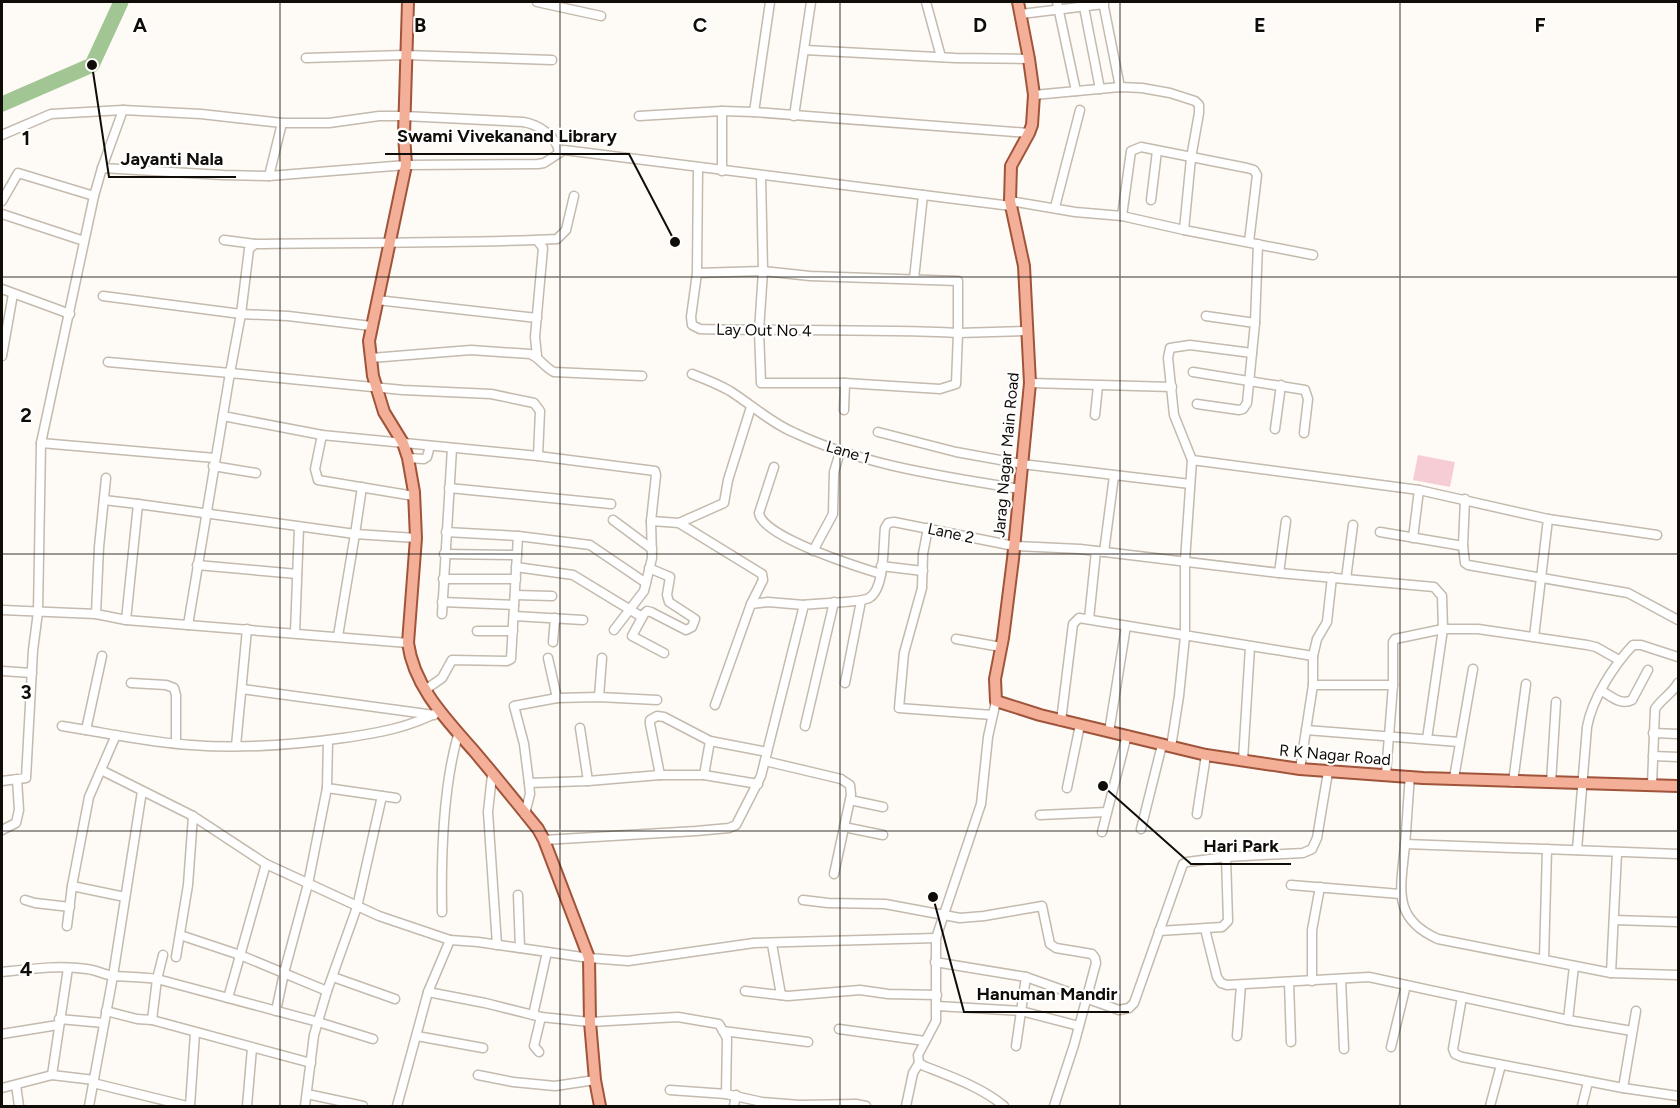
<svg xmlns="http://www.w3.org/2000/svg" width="1680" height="1108" font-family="Figtree,sans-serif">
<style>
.green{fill:#f7cdd5}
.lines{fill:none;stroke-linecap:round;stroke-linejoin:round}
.river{stroke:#a1c693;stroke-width:15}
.minor-casing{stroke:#c4baae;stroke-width:11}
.major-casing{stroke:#a0543a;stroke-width:14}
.minor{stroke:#fff;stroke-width:8}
.major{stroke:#f4af99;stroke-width:10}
.grid{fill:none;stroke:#100d09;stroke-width:1.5;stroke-opacity:0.55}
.labels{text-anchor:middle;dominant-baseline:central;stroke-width:4.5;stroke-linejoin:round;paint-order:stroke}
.street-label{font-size:16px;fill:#100d09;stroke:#fff}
.grid-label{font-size:20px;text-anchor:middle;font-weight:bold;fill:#100d09;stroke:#fff;stroke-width:4.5;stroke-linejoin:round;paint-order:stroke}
.leader{fill:none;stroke:#100d09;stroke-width:2}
.callout-dot{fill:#100d09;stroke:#fff;stroke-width:2}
.callout-label{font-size:18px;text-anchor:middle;font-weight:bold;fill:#100d09;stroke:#fff;stroke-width:4.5;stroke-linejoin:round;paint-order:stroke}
</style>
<rect width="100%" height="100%" fill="#fefaf5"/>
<polygon class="green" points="1418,455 1455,462 1450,487 1413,480"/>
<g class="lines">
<polyline class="river" points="2,104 92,65 121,2"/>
<defs>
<g id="minor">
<polyline points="537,2 601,16"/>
<polyline points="926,2 941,57"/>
<polyline points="1057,2 1076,91"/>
<polyline points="1083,2 1100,89"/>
<polyline points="1103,2 1120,87"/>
<polyline points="1021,14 1104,4"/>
<polyline points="805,50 955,58 1029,59"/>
<polyline points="306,58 405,55 552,60"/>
<polyline points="722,111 722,171"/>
<polyline points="754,112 770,2"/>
<polyline points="639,116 722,111 754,112 1029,133"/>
<polyline points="794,116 811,2"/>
<polyline points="2,135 51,114 123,110"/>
<path d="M102,168L123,110L201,114L282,123H329L379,116H404L523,122C537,124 557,136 559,152"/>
<polyline points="269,176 282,123"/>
<polyline points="761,176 763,271 759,331 761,383 845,383 940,389 956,384 958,333 1027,331"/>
<polyline points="1151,200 1157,151"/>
<polyline points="2,201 18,173 94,196"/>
<polyline points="1010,201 1075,212 1122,216 1184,230 1191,158 1199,113 1199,105 1195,101 1170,93 1142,88 1120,87 1034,95"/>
<polyline points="1055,207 1080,110"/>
<polyline points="2,214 84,241"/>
<polyline points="1122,216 1131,151 1141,147 1247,168 1254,170 1257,175 1249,242"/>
<polyline points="1184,230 1313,255"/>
<polyline points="224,240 255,244"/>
<path d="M697,273L763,271L810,276L958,281V333C872,329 786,331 700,329L692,325L691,317L697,273L698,168"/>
<polyline points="914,279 923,195"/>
<polyline points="2,289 70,314"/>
<polyline points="103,296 241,314 288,316 371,326"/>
<polyline points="377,300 537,318"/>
<polyline points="1206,316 1255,323"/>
<polyline points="2,356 13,294"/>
<polyline points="537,356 535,337 543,248 537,240"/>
<path d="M371,358L471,350L530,354C540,358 544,367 554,372L642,376"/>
<path d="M108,362L230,373L241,314L249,249L255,244C356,242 456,244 557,239L566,230L574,196"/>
<polyline points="1193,372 1305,390 1308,399 1304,433"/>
<path d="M692,374C705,379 718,384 730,391C752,405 771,423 795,433C865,466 944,476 1020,489"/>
<polyline points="1030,383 1172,387"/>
<polyline points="1197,404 1239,410 1243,409 1247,403 1255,323 1258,244"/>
<polyline points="844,410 845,383"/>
<polyline points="1095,415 1098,386"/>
<polyline points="223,416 322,435 538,456 655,471 656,475 651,521 652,558 644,591 614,630"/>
<polyline points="1275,429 1281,385"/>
<polyline points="878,432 956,452 1022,464 1190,484"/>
<polyline points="322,435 315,469 318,480 414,496"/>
<polyline points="41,443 215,458"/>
<polyline points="408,458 424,459 427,457 430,446"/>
<polyline points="1192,460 1174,415 1168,358 1170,348 1190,345 1252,353"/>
<polyline points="213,466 256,473"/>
<path d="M774,467L759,513C762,537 858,567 881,574"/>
<polyline points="449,488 611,504"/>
<polyline points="1465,499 1463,546 1465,563 1468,565 1628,593 1678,620"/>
<polyline points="104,500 138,504"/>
<polyline points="613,520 652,549"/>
<polyline points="651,521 679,523 724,503 728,480 751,407"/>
<polyline points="679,523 762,574 763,580 751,604"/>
<polyline points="928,528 923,554 922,588 904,653 899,708 992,715"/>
<polyline points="446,532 518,536 590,545 646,583"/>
<polyline points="1380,532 1463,546"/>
<polyline points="1413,538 1419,490"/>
<polyline points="813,551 833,514 834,472 840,452"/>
<polyline points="1104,552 1114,476"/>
<polyline points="444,554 517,555"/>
<polyline points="197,565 297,574"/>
<polyline points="881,566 923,571"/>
<polyline points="516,567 573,575 642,617"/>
<polyline points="649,568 670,577 667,595 669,602 695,619 692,627 686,630 651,612 647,611 644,614 632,636 664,653"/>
<polyline points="1279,573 1286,521"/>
<polyline points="443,579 516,579"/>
<polyline points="1346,579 1353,525"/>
<polyline points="515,595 552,596"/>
<polyline points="442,602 514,605"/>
<polyline points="2,610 96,614 126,620 408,643"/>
<polyline points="96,614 99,547 106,478"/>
<polyline points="442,614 452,448"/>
<polyline points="514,616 583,620"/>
<polyline points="1089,619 1096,551"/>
<polyline points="126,620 138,504 355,534 362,487"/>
<polyline points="188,625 230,373 403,390 491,394 534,403 540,411 538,456"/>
<polyline points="477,631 513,631"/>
<polyline points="295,633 299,527"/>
<polyline points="338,636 355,534 416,538"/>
<polyline points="1534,637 1548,519"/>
<polyline points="956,639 1001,647"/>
<polyline points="553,642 555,618"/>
<path d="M102,656L86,730C121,736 156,743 191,745C242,749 293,745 343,738C377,733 409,728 440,711"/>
<polyline points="1313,656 1317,639 1327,622 1332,577"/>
<polyline points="548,658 557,698"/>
<polyline points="2,671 32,673"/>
<polyline points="131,683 166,685 174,688 176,695 176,743"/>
<polyline points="845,683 861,601"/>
<polyline points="1313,685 1393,685 1386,774"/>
<polyline points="1393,685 1393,642 1395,639 1443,629 1478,629 1587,645 1596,647 1619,660"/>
<polyline points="242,689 434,715"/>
<polyline points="425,690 442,678 452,660 507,661 511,659 518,536"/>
<path d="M1602,691C1611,696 1621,706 1632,700L1648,670"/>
<polyline points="599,697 602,658"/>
<path d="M996,701L988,737L981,804L936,938V1021L918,1055L919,1063L924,1066C952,1077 981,1087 1004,1106"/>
<polyline points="715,705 751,604 768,602 804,605"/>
<polyline points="1061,721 1073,624 1079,618 1313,656 1313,685 1300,769"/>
<polyline points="62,726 86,730"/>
<polyline points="805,726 834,602"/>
<polyline points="580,728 588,781"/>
<polyline points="1306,730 1459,742"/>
<polyline points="1109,732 1126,626"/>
<polyline points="1653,733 1678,734"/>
<polyline points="328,740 327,788 396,798"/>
<polyline points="236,746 247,629"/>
<polyline points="1171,747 1179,696 1185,636 1185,561 1192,460 1419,490 1548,519 1657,535"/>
<polyline points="1653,756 1678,757"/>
<polyline points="1243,760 1250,647"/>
<polyline points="765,761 841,779 850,785 851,795 834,874"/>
<polyline points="101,770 193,816 266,864 379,916 450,940 428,992 397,1106"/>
<polyline points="492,775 488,812 497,945"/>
<polyline points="660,775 650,724 650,720 657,716 664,717 710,741 767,752"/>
<polyline points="704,775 710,741"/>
<path d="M1410,776C1408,799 1407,822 1405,845C1401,888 1391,918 1438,939L1611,973L1678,975"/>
<polyline points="1454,778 1473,669"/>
<polyline points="2,781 26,778 33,650 38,612 41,443 94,196 102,168 223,175 269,176 406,165 538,164 544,163 564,150 1011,206"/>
<polyline points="1513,782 1526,684"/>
<polyline points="529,783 588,781 660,775 704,775 758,784"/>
<polyline points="1551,783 1556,702"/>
<path d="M1652,785L1655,709C1661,699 1672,694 1678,683"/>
<polyline points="1067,788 1080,725"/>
<polyline points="850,800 883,807"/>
<polyline points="525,814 530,794 529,783 524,744 514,706 557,698 599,697 657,700"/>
<polyline points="1197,814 1206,755"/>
<polyline points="1040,815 1107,812"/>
<polyline points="844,827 883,835"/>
<polyline points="1141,829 1162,745"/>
<polyline points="2,830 16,823 19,810 17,779"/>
<polyline points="1102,832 1127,735"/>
<path d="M544,840L696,831L729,828L736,825L761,776L804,605C816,603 860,603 869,598C885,589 883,546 885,528L888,523L894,522L1014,546L1080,549L1279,573L1434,587L1442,596L1443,629L1427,739"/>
<polyline points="1405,844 1678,854"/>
<path d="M1577,850L1587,727C1592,699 1614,665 1633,645H1641L1678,657"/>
<polyline points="1291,885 1400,894"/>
<polyline points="72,886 125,897"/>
<polyline points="518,895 520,948"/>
<polyline points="25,900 35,903 70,907"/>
<polyline points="803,900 828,903 885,904 960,918 984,916 1042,906 1050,944 1056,948 1092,954 1095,958 1096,963 1074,1045 1054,1106"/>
<path d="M442,912C441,858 443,787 458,735"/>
<polyline points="1614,920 1678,922"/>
<polyline points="67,926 72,886 89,797 116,735"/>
<polyline points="1205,929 1217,977 1221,983 1227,985 1369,977 1568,1020 1632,1031"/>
<polyline points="1159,931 1222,927 1228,921 1226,857"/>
<polyline points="180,935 240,955 327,991"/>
<polyline points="450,940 478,942 589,958 628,961 754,943 936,938"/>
<polyline points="772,944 781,995"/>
<polyline points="163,955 157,979 152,1020 311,1063"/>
<polyline points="176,957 188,885 193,816"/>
<polyline points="1544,959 1547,849"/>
<polyline points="935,962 1026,977 1119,1010 1129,1008 1134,1003 1183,864 1187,862 1226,857 1303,853 1312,849 1317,838 1328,772"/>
<path d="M2,972C30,969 58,965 87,969C96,970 105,975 114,976C129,977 143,977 157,979L318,1022L373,1039"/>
<polyline points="1611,973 1617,853"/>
<polyline points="333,977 395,999"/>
<polyline points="1341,979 1344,1049"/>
<polyline points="1312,981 1312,930 1320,887"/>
<polyline points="1289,982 1291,1042"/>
<polyline points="745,991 788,996 860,990 888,994 937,995"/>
<polyline points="428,992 485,1003 541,1017 590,1022 678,1017 719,1024 727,1038 726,1094"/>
<polyline points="1462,997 1453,1049 1455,1054 1462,1057 1623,1088 1678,1096"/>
<polyline points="228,998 266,864"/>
<polyline points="937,1006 1021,1011 1079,1026"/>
<polyline points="106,1011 137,1019 152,1020"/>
<polyline points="276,1011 284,973 308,884 327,788"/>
<polyline points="533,1015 547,952"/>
<polyline points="59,1019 104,1023"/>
<polyline points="1568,1020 1574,966"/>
<polyline points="839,1029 925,1041"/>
<polyline points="723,1031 808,1042"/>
<polyline points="2,1034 58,1025"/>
<polyline points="417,1036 483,1048"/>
<polyline points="1237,1036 1241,985"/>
<polyline points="1016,1046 1026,977"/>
<polyline points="1391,1047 1406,985"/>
<polyline points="539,1052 534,1046 541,1017"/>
<polyline points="52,1075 68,968"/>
<polyline points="478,1075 513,1082 555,1086 595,1080"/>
<polyline points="93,1083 187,1106"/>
<polyline points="16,1085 19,1106"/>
<polyline points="2,1088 52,1075 94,1080"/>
<polyline points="1623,1088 1636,1011"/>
<polyline points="670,1090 726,1094 762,1102 800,1105 856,1104 866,1106"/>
<polyline points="307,1094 363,1106"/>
<polyline points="89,1106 113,976 142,791"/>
<polyline points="190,1106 195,1033"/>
<polyline points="247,1106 252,1048"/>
<polyline points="305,1106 314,1035 327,991 357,907 382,796"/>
<polyline points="734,1106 736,1095"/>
<polyline points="906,1106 913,1073 919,1063"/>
<polyline points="1490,1106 1501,1065"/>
<polyline points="1582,1106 1588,1082"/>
</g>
<g id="major">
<path d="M408,2L404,134L406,165L369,341L373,376L384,412L403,443L408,458L414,492L416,538L408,643C414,687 446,719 474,751C496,777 517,803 538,829L544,840L589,958L590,1022L595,1080L600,1106"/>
<polyline points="1018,2 1029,59 1034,95 1032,125 1029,133 1011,166 1010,201 1024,266 1030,383 1013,559 1003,638 995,679 996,701 1040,715 1206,755 1300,769 1423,778 1678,786"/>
</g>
</defs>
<use href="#minor" class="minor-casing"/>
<use href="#major" class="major-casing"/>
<use href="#minor" class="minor"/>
<use href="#major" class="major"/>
</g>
<path class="grid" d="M280,2V1106M560,2V1106M840,2V1106M1120,2V1106M1400,2V1106M2,277H1678M2,554H1678M2,831H1678"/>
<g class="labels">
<g class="street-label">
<text transform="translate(764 330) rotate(1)">Lay Out No 4</text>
<text transform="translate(848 452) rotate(17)">Lane 1</text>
<text transform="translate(1006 455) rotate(-85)">Jarag Nagar Main Road</text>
<text transform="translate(951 533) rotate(12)">Lane 2</text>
<text transform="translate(1335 755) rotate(5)">R K Nagar Road</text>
</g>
</g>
<g class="grid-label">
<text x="140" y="32">A</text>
<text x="420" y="32">B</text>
<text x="700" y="32">C</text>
<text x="980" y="32">D</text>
<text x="1260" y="32">E</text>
<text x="1540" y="32">F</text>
<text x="26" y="145">1</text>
<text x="26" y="422">2</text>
<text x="26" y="699">3</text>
<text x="26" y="976">4</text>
</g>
<path class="leader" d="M675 242L629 154H385M92 65L109 177H236M1103 786L1191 864H1291M933 897L964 1012H1129"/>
<g class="callout-dot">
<circle cx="675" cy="242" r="6"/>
<circle cx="92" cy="65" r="6"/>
<circle cx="1103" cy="786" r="6"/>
<circle cx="933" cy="897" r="6"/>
</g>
<g class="callout-label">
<text x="507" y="142">Swami Vivekanand Library</text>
<text x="172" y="165">Jayanti Nala</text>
<text x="1241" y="852">Hari Park</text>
<text x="1047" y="1000">Hanuman Mandir</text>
</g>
<rect width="1680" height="1108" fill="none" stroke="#100d09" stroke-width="6"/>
</svg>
